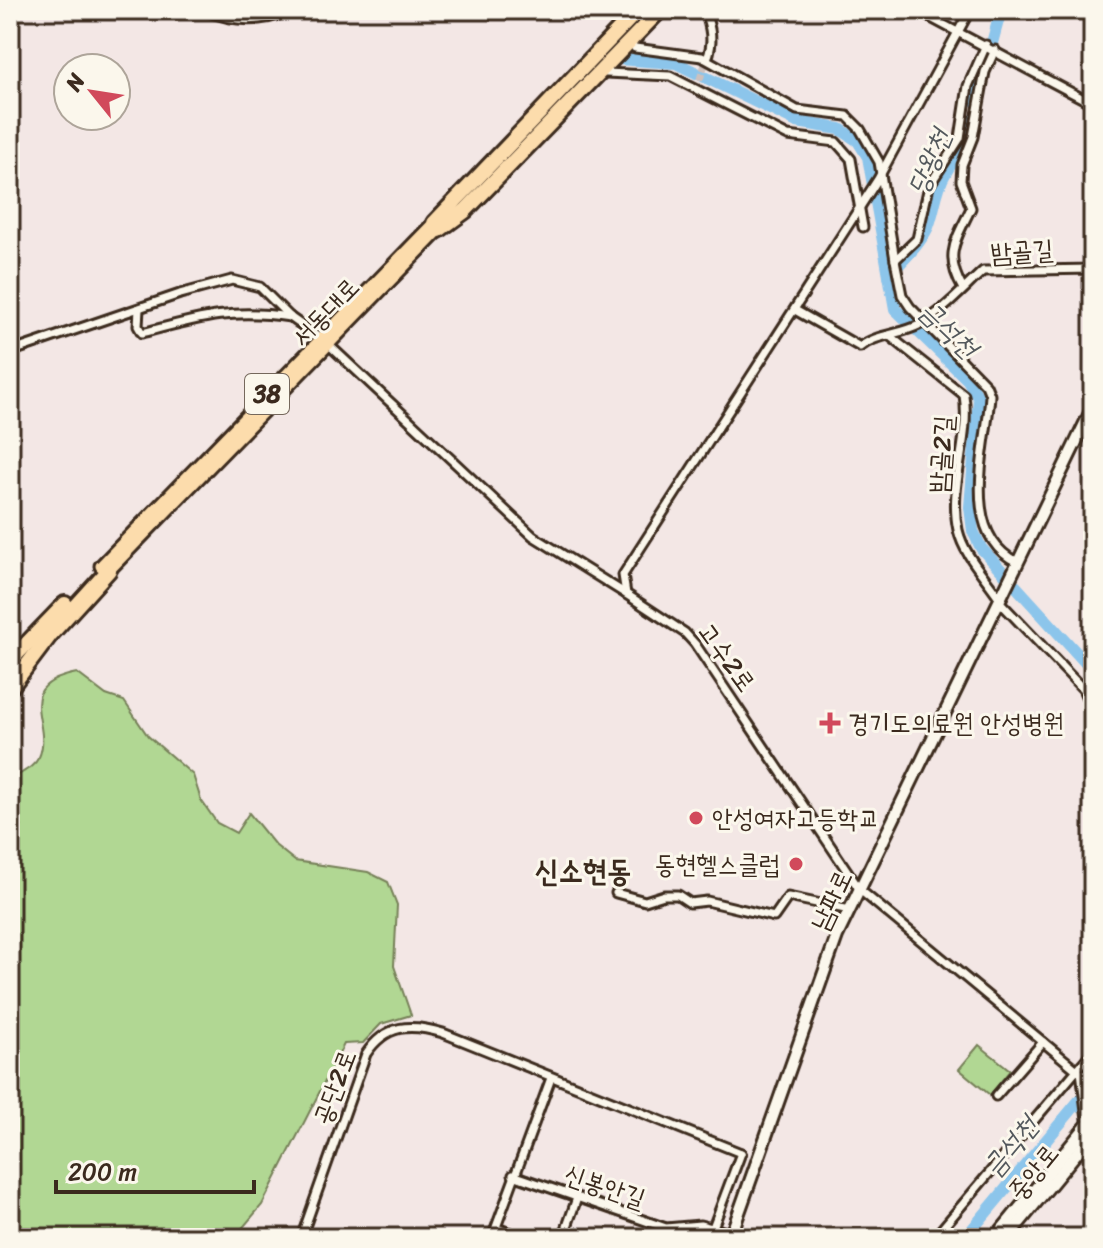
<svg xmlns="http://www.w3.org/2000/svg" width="1103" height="1248" font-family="Sriracha,'Poor Story',sans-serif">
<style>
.green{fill:#b1d793;stroke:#768058;stroke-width:2}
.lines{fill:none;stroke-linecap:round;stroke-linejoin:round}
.river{stroke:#8cc5eb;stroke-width:12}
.street-tunnel{stroke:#cec1bd;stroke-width:7;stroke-dasharray:7 3.5;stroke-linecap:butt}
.street-casing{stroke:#3b2a1e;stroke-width:13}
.secondary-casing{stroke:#3b2a1e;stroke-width:16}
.primary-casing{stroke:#3b2a1e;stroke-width:17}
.highway-casing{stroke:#3b2a1e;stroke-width:20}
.street{stroke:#fbf7ec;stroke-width:7}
.secondary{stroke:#fbf7ec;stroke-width:10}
.primary{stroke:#fcdcac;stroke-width:11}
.highway{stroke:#fcdcac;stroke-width:14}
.poi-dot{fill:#d1495b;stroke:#fbf7ec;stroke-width:3}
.labels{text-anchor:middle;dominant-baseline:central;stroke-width:6;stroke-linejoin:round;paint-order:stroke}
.shield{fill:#fbf7ec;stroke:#75685c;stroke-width:2}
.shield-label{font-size:24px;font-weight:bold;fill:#3b2a1e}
.street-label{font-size:26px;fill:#3b2a1e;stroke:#fbf7ec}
.poi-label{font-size:26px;fill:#3b2a1e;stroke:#fbf7ec;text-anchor:start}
.water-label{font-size:28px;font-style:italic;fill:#53585c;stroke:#fbf7ec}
.quarter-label{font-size:30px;font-weight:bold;fill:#3b2a1e;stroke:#fbf7ec}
</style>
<rect width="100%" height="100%" fill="#f3e7e5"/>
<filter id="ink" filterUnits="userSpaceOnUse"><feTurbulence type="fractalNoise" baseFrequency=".0125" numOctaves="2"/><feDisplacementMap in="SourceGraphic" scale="16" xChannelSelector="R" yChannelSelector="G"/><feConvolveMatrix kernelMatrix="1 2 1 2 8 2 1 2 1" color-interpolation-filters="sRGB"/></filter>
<g filter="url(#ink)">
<g class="green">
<path d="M77,673L106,695L124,701L148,736L193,775L201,800L217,823L236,833L249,813L275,845L295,861L368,872L388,882L397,905L394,966L411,1015L381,1024L363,1043L344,1044L262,1205L234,1238H10V830L21,826L10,816V781C19,773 33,769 39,757C54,724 9,686 77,673Z"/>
<polygon points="979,1045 1010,1070 990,1095 959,1069"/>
</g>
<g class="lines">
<g class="river">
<polyline points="617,59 676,63 797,122 840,129 858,141 868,157 895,309 968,380 979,399 970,507 973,531 981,548 1093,671"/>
<polyline points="976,102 1001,10"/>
<path d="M889,275C903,260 919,246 928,227C935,210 935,191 945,174C956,154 969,144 973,120"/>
<polyline points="965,1238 1093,1084"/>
</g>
<polyline class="street-tunnel" points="696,90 707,59"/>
<defs>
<g id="street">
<path d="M203,10C236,23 261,23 294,10"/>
<path d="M704,10C711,27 714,42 707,59"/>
<polyline points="916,10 1093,104"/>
<polyline points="970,10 878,179 623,575 626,594 685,633 695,644 860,890 1083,1075"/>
<path d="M986,45L968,86L960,138L929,186L917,239L895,260L902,295L910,307L986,385L990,395C987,448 958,533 1017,562"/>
<polyline points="635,48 702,57 797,110 847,116 860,129 879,162 895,260"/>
<polyline points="606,73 670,76 788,136 836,142 851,159 863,227"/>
<path d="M963,289C943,255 956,240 971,208L961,181L962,165L973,137L985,72L995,50"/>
<path d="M139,309L138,326L142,333C199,318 230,308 290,317"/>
<path d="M795,310L860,347C876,334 900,335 919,325C944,311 962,290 983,271L1093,269"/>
<path d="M891,337L964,395C971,439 948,486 958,530C964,556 986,577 1000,599"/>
<polyline points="10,352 180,294 232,280 260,287 290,317 328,344 533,536 626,594"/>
<polyline points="999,601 1083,689 1093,712"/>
<polyline points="616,893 645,901 664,895 678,895 690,903 707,901 774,917 788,897 850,910"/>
<polyline points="996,1096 1043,1042"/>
<polyline points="513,1175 666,1228 700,1225 731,1233"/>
<polyline points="496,1228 526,1238"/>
<path d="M301,1238L366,1054C386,1024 410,1023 443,1033L741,1153"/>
<polyline points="492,1238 551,1078"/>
<polyline points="563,1238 577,1198"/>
<polyline points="709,1238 741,1153"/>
<polyline points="934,1238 1093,1051"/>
</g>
<g id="secondary">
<polyline points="1083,1075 1089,1123"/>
<polyline points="730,1238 837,936 1093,407"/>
<polyline points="995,1238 1093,1118"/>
<polyline points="1007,1238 1093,1133"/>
</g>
<g id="primary">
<polyline points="101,566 434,223"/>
<polyline points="109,570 439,230"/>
</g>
<g id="highway">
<polyline points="434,223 638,10"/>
<polyline points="439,230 465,211 660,10"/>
<polyline points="10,661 65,604"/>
<polyline points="10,688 50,635 109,570"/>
</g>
</defs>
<use href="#street" class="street-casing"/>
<use href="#secondary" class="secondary-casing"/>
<use href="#primary" class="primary-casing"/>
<use href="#highway" class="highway-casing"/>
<use href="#street" class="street"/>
<use href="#secondary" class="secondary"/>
<use href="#primary" class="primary"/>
<use href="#highway" class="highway"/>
</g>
</g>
<g class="poi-dot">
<path d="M826 711h8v8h8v8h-8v8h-8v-8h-8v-8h8z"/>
<circle cx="696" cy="818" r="8"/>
<circle cx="796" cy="864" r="8"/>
</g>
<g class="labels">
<rect class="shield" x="245" y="374" width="44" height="40" rx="6"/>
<g class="shield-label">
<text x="267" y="394">38</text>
</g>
<g class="street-label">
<text transform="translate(1022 251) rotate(-4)">밤골길</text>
<text transform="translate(325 312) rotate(-46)">서동대로</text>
<text transform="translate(941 454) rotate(-86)">밤골2길</text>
<text transform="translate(727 657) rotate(54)">고수2로</text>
<text transform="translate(831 900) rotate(-65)">남파로</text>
<text transform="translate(334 1087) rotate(-69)">공단2로</text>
<text transform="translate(1033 1172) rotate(-51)">중앙로</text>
<text transform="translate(605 1186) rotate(19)">신봉안길</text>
</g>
<g class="poi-label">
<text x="848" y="723">경기도의료원 안성병원</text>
<text x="712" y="818">안성여자고등학교</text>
<text x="780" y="864" text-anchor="end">동현헬스클럽</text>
</g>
<g class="water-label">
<text transform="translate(929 162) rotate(-67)">당왕천</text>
<text transform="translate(949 329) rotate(44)">금석천</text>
<text transform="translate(1010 1146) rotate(-50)">금석천</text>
</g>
<g class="quarter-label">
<text x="583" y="871">신소현동</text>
</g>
</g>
<rect width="1103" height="1248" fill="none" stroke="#fbf7ec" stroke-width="40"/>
<rect x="20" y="20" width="1063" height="1208" fill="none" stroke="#3b2a1e" stroke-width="3" filter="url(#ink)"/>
<g transform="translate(92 92) rotate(300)"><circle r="38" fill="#fbf7ec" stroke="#aea59a" stroke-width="2"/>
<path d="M0-6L14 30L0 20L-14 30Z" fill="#d1495b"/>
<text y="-12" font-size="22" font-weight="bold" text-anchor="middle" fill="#3b2a1e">N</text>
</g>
<path d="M56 1180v12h198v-12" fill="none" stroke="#3b2a1e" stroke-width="4"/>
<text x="68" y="1180" font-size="24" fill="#3b2a1e" stroke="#fbf7ec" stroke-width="6" paint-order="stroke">200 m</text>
</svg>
